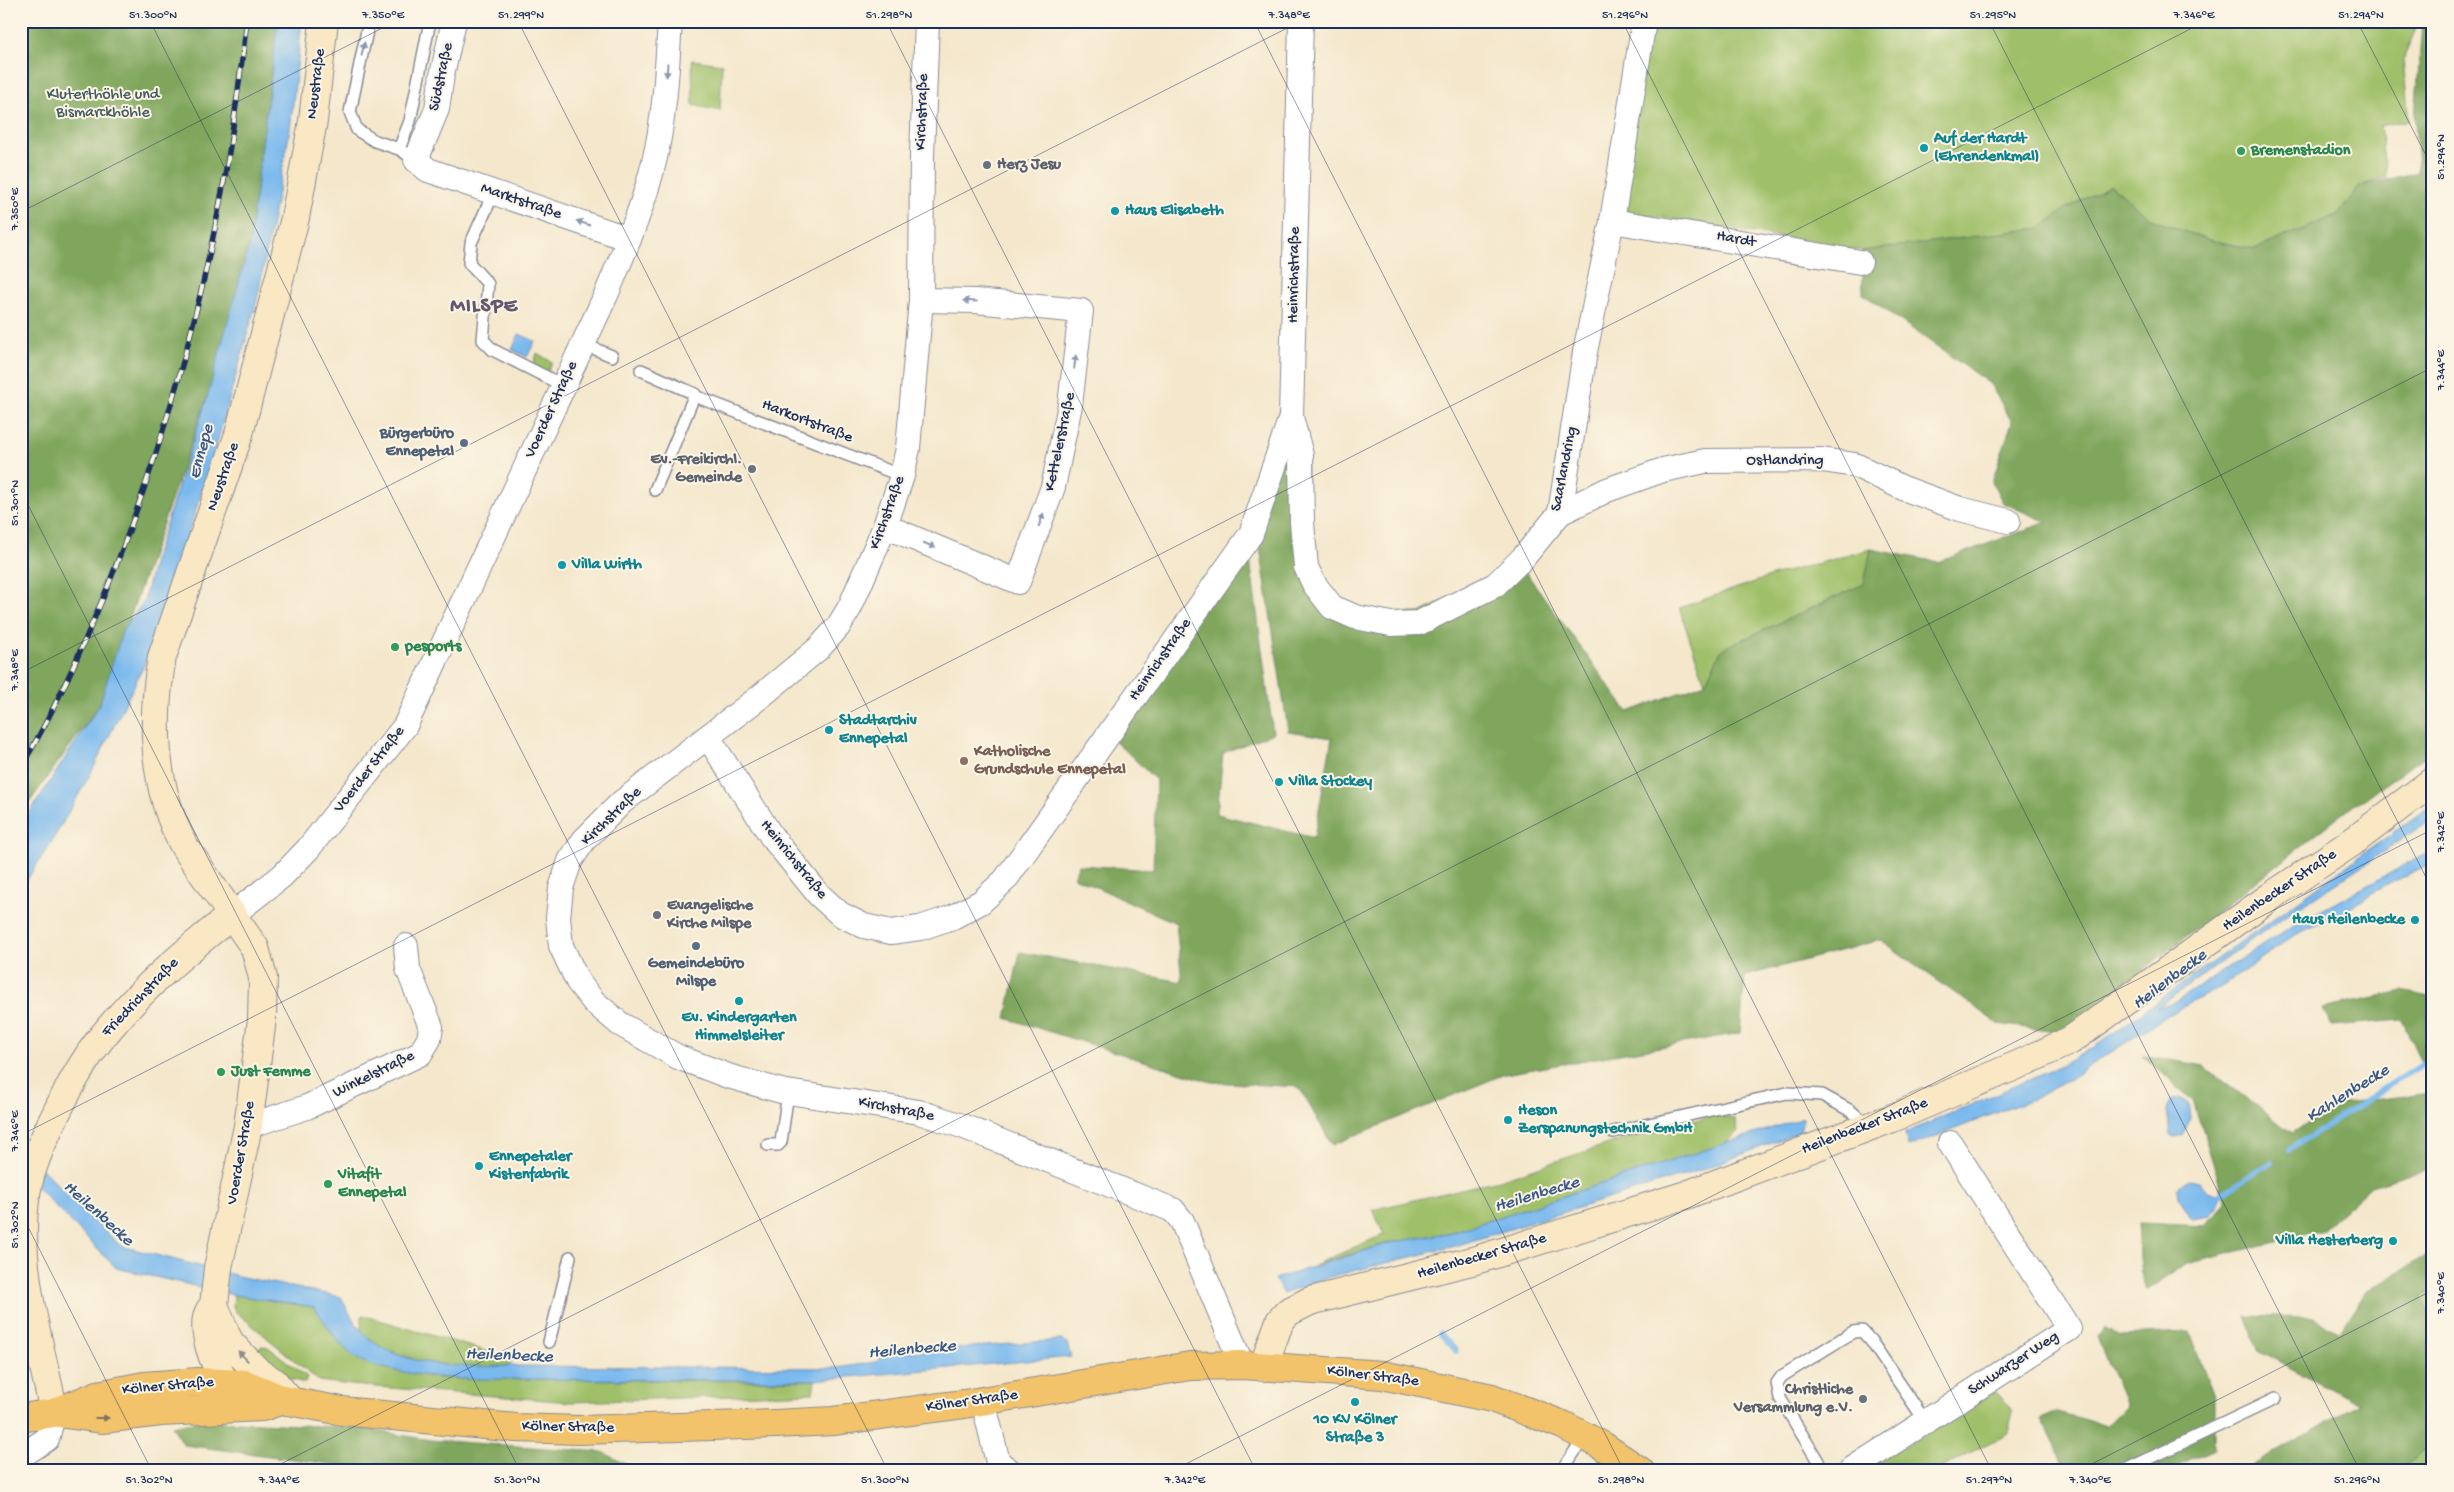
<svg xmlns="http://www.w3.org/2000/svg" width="2454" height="1492" font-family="'Gochi Hand',sans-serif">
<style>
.green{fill:#9fbf67;stroke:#5d7762}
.forest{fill:#7fa65c;stroke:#4d6a5d}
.water{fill:#7ab9ee;stroke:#4a74a6}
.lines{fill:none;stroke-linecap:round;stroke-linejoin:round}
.stream{stroke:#7ab9ee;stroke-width:5.5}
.lane-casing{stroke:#888b95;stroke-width:14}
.street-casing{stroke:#888b95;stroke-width:26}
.secondary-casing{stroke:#888b95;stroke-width:30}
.primary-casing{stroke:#888b95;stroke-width:30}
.lane{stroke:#fff;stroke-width:11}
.street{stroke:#fff;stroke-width:24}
.secondary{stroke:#fae7c3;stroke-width:28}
.primary{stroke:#f2c36a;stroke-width:28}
.rail-casing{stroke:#1b2f5e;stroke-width:5.5}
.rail{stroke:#fcf5e5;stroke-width:4;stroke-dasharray:11;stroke-linecap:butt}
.oneway{fill:#8d97ae}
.oneway2{fill:#8a8b90}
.oneway3{fill:#7c7263}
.ticks{fill:none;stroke:#1b2f5e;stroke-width:1;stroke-opacity:0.45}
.culture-dot{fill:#0f9aa8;stroke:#fcf5e5;stroke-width:2}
.leisure-dot{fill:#2e9e5b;stroke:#fcf5e5;stroke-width:2}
.worship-dot{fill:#6b7280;stroke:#fcf5e5;stroke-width:2}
.service-dot{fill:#5c6f8a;stroke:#fcf5e5;stroke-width:2}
.education-dot{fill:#8d6e63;stroke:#fcf5e5;stroke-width:2}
.labels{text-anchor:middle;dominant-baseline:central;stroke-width:4;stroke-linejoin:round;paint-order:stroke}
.street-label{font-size:16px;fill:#1b2f5e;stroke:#fcf5e5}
.park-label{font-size:16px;fill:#435a61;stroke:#fcf5e5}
.culture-label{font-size:16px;font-weight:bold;fill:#0d838f;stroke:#fcf5e5;text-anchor:start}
.leisure-label{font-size:16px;font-weight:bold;fill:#27864d;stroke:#fcf5e5;text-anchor:start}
.worship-label{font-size:16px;font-weight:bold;fill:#5b616d;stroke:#fcf5e5;text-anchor:start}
.service-label{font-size:16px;font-weight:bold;fill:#4e5e75;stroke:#fcf5e5;text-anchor:end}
.education-label{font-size:16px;font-weight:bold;fill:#785e54;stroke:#fcf5e5;text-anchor:start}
.water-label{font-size:18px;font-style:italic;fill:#385889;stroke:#fcf5e5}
.district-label{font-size:21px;font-weight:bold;letter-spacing:1px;fill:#605870;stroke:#fcf5e5}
.neatline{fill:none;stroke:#1b2f5e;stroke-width:2}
.ticks-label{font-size:12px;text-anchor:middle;fill:#1b2f5e}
</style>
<rect width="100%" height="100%" fill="#fcf5e5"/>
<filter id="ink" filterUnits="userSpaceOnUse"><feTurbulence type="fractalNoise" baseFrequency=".02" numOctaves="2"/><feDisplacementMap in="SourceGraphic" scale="10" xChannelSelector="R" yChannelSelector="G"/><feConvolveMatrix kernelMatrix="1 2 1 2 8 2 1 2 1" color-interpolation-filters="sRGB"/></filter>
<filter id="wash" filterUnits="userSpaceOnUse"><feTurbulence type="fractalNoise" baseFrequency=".0096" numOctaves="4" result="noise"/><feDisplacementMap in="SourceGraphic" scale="20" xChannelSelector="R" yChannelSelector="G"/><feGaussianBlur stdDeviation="1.12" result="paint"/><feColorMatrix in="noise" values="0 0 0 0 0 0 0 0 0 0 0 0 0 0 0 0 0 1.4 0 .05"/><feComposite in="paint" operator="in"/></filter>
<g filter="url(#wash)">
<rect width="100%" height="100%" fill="#f4e7cc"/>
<g class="green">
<polygon points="1651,21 2419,21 2403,60 2409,120 2380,126 2386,177 2360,186 2337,215 2254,249 2205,239 2151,219 2111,185 2065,209 2041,228 1862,251 1622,211"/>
<polygon points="692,60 722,64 720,111 693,105"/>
<polygon points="537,353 552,362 547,374 533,366"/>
<polygon points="1871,549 1864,584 1722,649 1705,683 1679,608 1775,575"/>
<polygon points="1715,1115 1734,1119 1738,1131 1725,1144 1453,1232 1389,1243 1314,1265 1385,1234 1372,1210 1499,1180 1605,1145"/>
<polygon points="2433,1289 2433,1325 2421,1296"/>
<polygon points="234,1295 314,1307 335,1336 369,1364 438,1378 732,1381 815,1380 813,1393 572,1402 351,1385 319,1381 235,1311 233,1306"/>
<polygon points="362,1315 513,1359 509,1366 460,1368 422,1362 380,1347 361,1331"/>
<polygon points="262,1346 268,1347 307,1377 305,1383 286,1378 252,1353"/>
<polygon points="1994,1392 2013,1411 2008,1433 1935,1471 1865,1471"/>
<polygon points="2433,1445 2433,1471 2396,1471"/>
</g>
<g class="forest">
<polygon points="21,21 278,21 249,245 207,398 99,706 21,814"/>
<polygon points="2433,22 2433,751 2354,805 2063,1033 1998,1024 1881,940 1745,976 1740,1033 1505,1074 1332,1145 1299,1087 1211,1082 1006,1018 1020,952 1182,982 1176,923 1074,877 1078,865 1153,870 1156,780 1107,733 1247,537 1273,733 1223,753 1217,814 1314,838 1332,738 1288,731 1255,515 1281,446 1305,446 1311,563 1333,601 1369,613 1420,613 1519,563 1628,712 1705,683 1722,649 1864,584 1871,549 1938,562 2047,522 2003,503 1992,482 2012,422 1990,384 1863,294 1862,251 2040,228 2065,209 2111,185 2151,219 2205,239 2255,249 2337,215 2360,186 2418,172 2415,117 2422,23"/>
<polygon points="2403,991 2433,998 2433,1089 2402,1020 2331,1026 2323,1008"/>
<polygon points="2142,1055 2204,1066 2292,1133 2343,1103 2433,1093 2433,1167 2371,1186 2323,1230 2187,1264 2146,1290 2141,1273 2138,1223 2205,1226 2226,1203 2193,1101"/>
<polygon points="2433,1251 2433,1289 2421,1296 2433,1325 2433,1445 2396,1471 2243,1471 2359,1404 2260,1352 2245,1316 2313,1318 2340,1332 2366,1292"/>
<polygon points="2105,1328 2120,1335 2189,1332 2214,1397 2214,1449 2164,1471 2067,1471 2041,1419 2058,1412 2106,1426 2126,1406 2097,1338"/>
<polygon points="200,1420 359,1428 430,1440 602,1452 639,1471 500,1471 499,1469 491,1471 385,1471 184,1445 172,1426"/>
</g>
<g class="water">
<polygon points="278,21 302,21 290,130 257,300 211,464 147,659 91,773 52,841 21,889 21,826 99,706 123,630 144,601 153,564 207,398 249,245"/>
<polygon points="519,334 535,341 527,357 512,350"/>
<polygon points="2433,804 2433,819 2268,928 2157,1008 2173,1003 2294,925 2433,850 2433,862 2373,892 2350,909 2293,936 2224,985 2168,1015 2070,1079 2035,1098 1908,1147 1905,1133 2059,1067 2094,1047"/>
<polygon points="2181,1098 2189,1104 2191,1118 2182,1135 2175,1137 2170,1135 2167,1110 2171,1101"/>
<polygon points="1803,1118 1800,1132 1707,1168 1455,1246 1329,1277 1283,1294 1275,1279 1389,1243 1453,1232"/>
<path d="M21,1147L79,1207L121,1246L242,1277L341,1297C347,1308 352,1320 361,1330C394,1369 462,1367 509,1366L837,1368L876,1362L885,1354L1062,1340L1067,1343L1071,1357L815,1380L459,1379C433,1377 377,1371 356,1358C339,1347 326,1323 314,1307L234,1295L116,1268L21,1171Z"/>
<polygon points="2189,1179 2199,1181 2207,1191 2220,1195 2220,1203 2210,1216 2192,1219 2179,1197 2178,1188"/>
</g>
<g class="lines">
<g class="stream">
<polyline points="2289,1150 2423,1064"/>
<polyline points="2220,1195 2271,1162"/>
<polyline points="1440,1333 1456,1351"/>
</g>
</g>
</g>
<g filter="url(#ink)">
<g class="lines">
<defs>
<g id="lane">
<polyline points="369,21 350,112 357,130 375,141 399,149 416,160"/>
<polyline points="399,149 410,121 430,21"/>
<polyline points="494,192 471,243 469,263 488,284 483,340 493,350 564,386"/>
<polyline points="583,344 612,356"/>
<polyline points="641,370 695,394 655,490"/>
<polyline points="700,398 902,476"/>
<polyline points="1613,1132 1787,1093 1822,1095 1851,1111 1868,1126"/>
<polyline points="768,1145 778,1145 781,1142 788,1092"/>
<polyline points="549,1342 570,1257"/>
<polyline points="1562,1471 1584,1437"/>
<polyline points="1824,1471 1780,1398 1777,1383 1782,1376 1853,1332 1862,1331 1871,1341 1925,1421"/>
<polyline points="2123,1471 2275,1399"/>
</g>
<g id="street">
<polyline points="454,21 442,75 437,109 416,160 428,170 629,239"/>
<polyline points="927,21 922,155 921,300 908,448 902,476 885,526 850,607 838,627 819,648 761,696 622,802 584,840 570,861 561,888 558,918 561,946 578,982 594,1002 620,1024 678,1057 728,1076 781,1091 919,1112 962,1126 1173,1210 1182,1221 1242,1365"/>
<polyline points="1612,221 1860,262"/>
<polyline points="1291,417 1301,455 1302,523 1306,567 1314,584 1332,607 1355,617 1391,624 1419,623 1495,585 1523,558 1560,513 1585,352 1612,221 1644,21"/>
<polyline points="1560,513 1607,490 1663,470 1705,461 1822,460 1855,465 1903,488 1960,509 2008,521"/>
<polyline points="885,526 1018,582 1053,487 1070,405 1081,311 975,301 921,300"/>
<polyline points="708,737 772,837 819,895 840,914 864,926 891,932 920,928 953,917 981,902 1005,880 1251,534 1291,417 1301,21"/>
<path d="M232,915L282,876L308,849L405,726L606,295C624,252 643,208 654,162C665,116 667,68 670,21"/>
<polyline points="248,1126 307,1107 420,1054 429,1039 431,1027 408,969 406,946"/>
<polyline points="983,1401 998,1462 1010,1471"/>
<polyline points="21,1456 47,1439 54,1413"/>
<polyline points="1849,1471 2069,1329 1950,1143"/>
</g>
<g id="secondary">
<path d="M210,1310C197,1330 221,1384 237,1399"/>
<polyline points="1263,1367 1280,1321 1288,1312 1310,1301 1476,1260 1686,1195 1890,1119 2022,1063 2071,1040 2270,897 2351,843 2433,781"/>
<path d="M290,1401L274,1382L259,1373L231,1344L226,1335L214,1305L218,1268L248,1126L262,1019L263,978L255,948L184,846C153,788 151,720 162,657L239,434L295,218L313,121L324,21"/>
<path d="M54,1413C42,1352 23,1292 23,1230C23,1190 32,1164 49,1128C65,1095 83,1059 107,1031C143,987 187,950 232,915"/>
</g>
<g id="primary">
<polyline points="58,1413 102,1419 161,1412 262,1407 283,1400"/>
<polyline points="21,1418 54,1413 98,1395 144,1386 197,1382 245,1384 283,1400 342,1411 516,1428 579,1430 775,1424 833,1421 964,1404 1190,1366 1242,1365 1382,1375 1492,1398 1563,1425 1603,1446 1640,1471"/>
</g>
</defs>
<use href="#lane" class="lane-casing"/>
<use href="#street" class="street-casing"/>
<use href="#secondary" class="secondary-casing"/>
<use href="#primary" class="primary-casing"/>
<use href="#lane" class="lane"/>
<use href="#street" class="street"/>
<use href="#secondary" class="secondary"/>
<use href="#primary" class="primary"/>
<defs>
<path id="rail" d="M21,767C56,709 82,648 108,586C160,456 199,319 224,181C234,129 240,74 247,21"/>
</defs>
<use href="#rail" class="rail-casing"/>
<use href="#rail" class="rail"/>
</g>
<defs><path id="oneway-solid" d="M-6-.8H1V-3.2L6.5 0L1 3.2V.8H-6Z" transform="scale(1.25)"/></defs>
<g class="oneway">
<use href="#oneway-solid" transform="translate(363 49) rotate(-78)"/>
<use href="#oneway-solid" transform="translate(667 70) rotate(94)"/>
<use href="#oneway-solid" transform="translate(583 223) rotate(-161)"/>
<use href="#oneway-solid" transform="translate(970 301) rotate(-177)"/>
<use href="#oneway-solid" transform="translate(1075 362) rotate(-83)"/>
<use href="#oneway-solid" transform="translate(1041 520) rotate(-70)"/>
<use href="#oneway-solid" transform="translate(929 545) rotate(23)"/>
</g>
<use class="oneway2" href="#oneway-solid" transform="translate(243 1356) rotate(-134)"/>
<use class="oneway3" href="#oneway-solid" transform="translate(102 1418)"/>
</g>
<path class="ticks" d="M150,21L888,1471M518,21L1256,1471M886,21L1624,1471M1254,21L1992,1471M1622,21L2360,1471M1989,21L2433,891M2357,21L2433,169M21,212L396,21M21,491L520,1471M21,673L1301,21M21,1135L2206,21M21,1213L152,1471M267,1471L2433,367M1172,1471L2433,829M2078,1471L2433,1290"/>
<g class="culture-dot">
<circle cx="1924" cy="148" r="5"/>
<circle cx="1115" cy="211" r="5"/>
<circle cx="562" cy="565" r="5"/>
<circle cx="829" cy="730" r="5"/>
<circle cx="1279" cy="782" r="5"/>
<circle cx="2415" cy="920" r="5"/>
<circle cx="739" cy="1001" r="5"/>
<circle cx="1508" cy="1120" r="5"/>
<circle cx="479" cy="1166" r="5"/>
<circle cx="2393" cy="1241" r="5"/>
<circle cx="1355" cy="1402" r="5"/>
</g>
<g class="leisure-dot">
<circle cx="2241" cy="151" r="5"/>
<circle cx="395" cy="647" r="5"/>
<circle cx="221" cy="1072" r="5"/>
<circle cx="328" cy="1184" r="5"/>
</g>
<g class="worship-dot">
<circle cx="987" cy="165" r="5"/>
<circle cx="752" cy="469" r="5"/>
<circle cx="657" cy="915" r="5"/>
<circle cx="1863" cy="1399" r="5"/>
</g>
<g class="service-dot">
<circle cx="464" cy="443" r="5"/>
<circle cx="696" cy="946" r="5"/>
</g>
<circle class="education-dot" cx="964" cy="761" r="5"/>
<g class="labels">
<g class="street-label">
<text transform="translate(442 77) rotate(-78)">Südstraße</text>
<text transform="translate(317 84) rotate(-83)">Neustraße</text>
<text transform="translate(923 112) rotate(-88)">Kirchstraße</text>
<text transform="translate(521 202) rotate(19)">Marktstraße</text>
<text transform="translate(1736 240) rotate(10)">Hardt</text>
<text transform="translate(1295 275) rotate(-89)">Heinrichstraße</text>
<text transform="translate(552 410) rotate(-65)">Voerder Straße</text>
<text transform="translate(807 422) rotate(21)">Harkortstraße</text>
<text transform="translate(1061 442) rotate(-78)">Kettelerstraße</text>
<text x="1785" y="461">Ostlandring</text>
<text transform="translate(1565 469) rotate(-79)">Saarlandring</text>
<text transform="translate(224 477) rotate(-71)">Neustraße</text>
<text transform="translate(888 513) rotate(-70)">Kirchstraße</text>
<text transform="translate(1161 660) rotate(-55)">Heinrichstraße</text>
<text transform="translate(370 770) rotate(-52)">Voerder Straße</text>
<text transform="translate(612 817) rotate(-44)">Kirchstraße</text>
<text transform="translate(793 860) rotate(51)">Heinrichstraße</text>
<text transform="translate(2280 891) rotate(-34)">Heilenbecker Straße</text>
<text transform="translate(141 998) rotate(-46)">Friedrichstraße</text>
<text transform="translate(374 1075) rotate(-26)">Winkelstraße</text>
<text transform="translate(896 1110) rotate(11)">Kirchstraße</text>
<text transform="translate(1865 1127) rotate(-21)">Heilenbecker Straße</text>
<text transform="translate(242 1153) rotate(-80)">Voerder Straße</text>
<text transform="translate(1482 1257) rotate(-16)">Heilenbecker Straße</text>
<text transform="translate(2014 1364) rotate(-33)">Schwarzer Weg</text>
<text transform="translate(1373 1377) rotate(7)">Kölner Straße</text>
<text transform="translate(168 1387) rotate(-5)">Kölner Straße</text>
<text transform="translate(972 1402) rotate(-8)">Kölner Straße</text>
<text transform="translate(568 1428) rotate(1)">Kölner Straße</text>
</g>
<g class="park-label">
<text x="103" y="95">Kluterthöhle und<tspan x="103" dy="18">Bismarckhöhle</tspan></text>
</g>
<g class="culture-label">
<text x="1934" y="139">Auf der Hardt<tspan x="1934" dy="18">(Ehrendenkmal)</tspan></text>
<text x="1125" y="211">Haus Elisabeth</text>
<text x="572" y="565">Villa Wirth</text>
<text x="839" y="721">Stadtarchiv<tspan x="839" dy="18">Ennepetal</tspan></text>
<text x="1289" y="782">Villa Stockey</text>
<text x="2405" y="920" text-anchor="end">Haus Heilenbecke</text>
<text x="739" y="1018" text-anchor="middle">Ev. Kindergarten<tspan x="739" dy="18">Himmelsleiter</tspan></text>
<text x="1518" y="1111">Heson<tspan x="1518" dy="18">Zerspanungstechnik GmbH</tspan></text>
<text x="489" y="1157">Ennepetaler<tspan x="489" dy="18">Kistenfabrik</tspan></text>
<text x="2383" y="1241" text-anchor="end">Villa Hesterberg</text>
<text x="1355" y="1420" text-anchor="middle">10 KV Kölner<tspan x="1355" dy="18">Straße 3</tspan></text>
</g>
<g class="leisure-label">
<text x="2251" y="151">Bremenstadion</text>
<text x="405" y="647">pesports</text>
<text x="231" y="1072">Just Femme</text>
<text x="338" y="1175">Vitafit<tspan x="338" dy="18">Ennepetal</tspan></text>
</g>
<g class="worship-label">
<text x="997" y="165">Herz Jesu</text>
<text x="742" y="460" text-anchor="end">Ev.-Freikirchl.<tspan x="742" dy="18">Gemeinde</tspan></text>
<text x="667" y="906">Evangelische<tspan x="667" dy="18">Kirche Milspe</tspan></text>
<text x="1853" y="1390" text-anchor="end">Christliche<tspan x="1853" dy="18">Versammlung e.V.</tspan></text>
</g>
<g class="service-label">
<text x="454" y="434">Bürgerbüro<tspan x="454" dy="18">Ennepetal</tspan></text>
<text x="696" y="964" text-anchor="middle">Gemeindebüro<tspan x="696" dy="18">Milspe</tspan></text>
</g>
<g class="education-label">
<text x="974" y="752">Katholische<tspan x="974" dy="18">Grundschule Ennepetal</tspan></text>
</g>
<g class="water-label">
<text transform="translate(202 452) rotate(-75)">Ennepe</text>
<text transform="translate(2170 980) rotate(-37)">Heilenbecke</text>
<text transform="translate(2348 1094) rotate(-32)">Kahlenbecke</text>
<text transform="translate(1537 1195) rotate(-17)">Heilenbecke</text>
<text transform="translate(98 1214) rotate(42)">Heilenbecke</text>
<text transform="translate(912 1350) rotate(-5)">Heilenbecke</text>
<text transform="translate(509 1356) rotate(2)">Heilenbecke</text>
</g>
<g class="district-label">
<text x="484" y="307">MILSPE</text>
</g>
</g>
<rect width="2454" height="1492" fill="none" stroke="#fcf5e5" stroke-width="55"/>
<rect x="28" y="28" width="2398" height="1436" class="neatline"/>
<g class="ticks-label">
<text x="153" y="18">51.300°N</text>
<text x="383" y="18">7.350°E</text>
<text x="521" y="18">51.299°N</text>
<text x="889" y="18">51.298°N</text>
<text x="1289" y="18">7.348°E</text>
<text x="1625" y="18">51.296°N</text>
<text x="1993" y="18">51.295°N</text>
<text x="2194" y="18">7.346°E</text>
<text x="2361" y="18">51.294°N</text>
<text transform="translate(2440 157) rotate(-90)" y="4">51.294°N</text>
<text transform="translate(14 209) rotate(-90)" y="4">7.350°E</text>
<text transform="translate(2440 370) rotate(-90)" y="4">7.344°E</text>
<text transform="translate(14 503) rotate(-90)" y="4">51.301°N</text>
<text transform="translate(14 670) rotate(-90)" y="4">7.348°E</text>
<text transform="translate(2440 832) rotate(-90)" y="4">7.342°E</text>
<text transform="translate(14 1131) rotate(-90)" y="4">7.346°E</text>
<text transform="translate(14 1225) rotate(-90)" y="4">51.302°N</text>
<text transform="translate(2440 1293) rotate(-90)" y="4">7.340°E</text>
<text x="149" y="1483">51.302°N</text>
<text x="279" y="1483">7.344°E</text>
<text x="517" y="1483">51.301°N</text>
<text x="885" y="1483">51.300°N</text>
<text x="1185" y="1483">7.342°E</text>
<text x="1621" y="1483">51.298°N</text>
<text x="1989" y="1483">51.297°N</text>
<text x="2090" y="1483">7.340°E</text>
<text x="2357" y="1483">51.296°N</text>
</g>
</svg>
